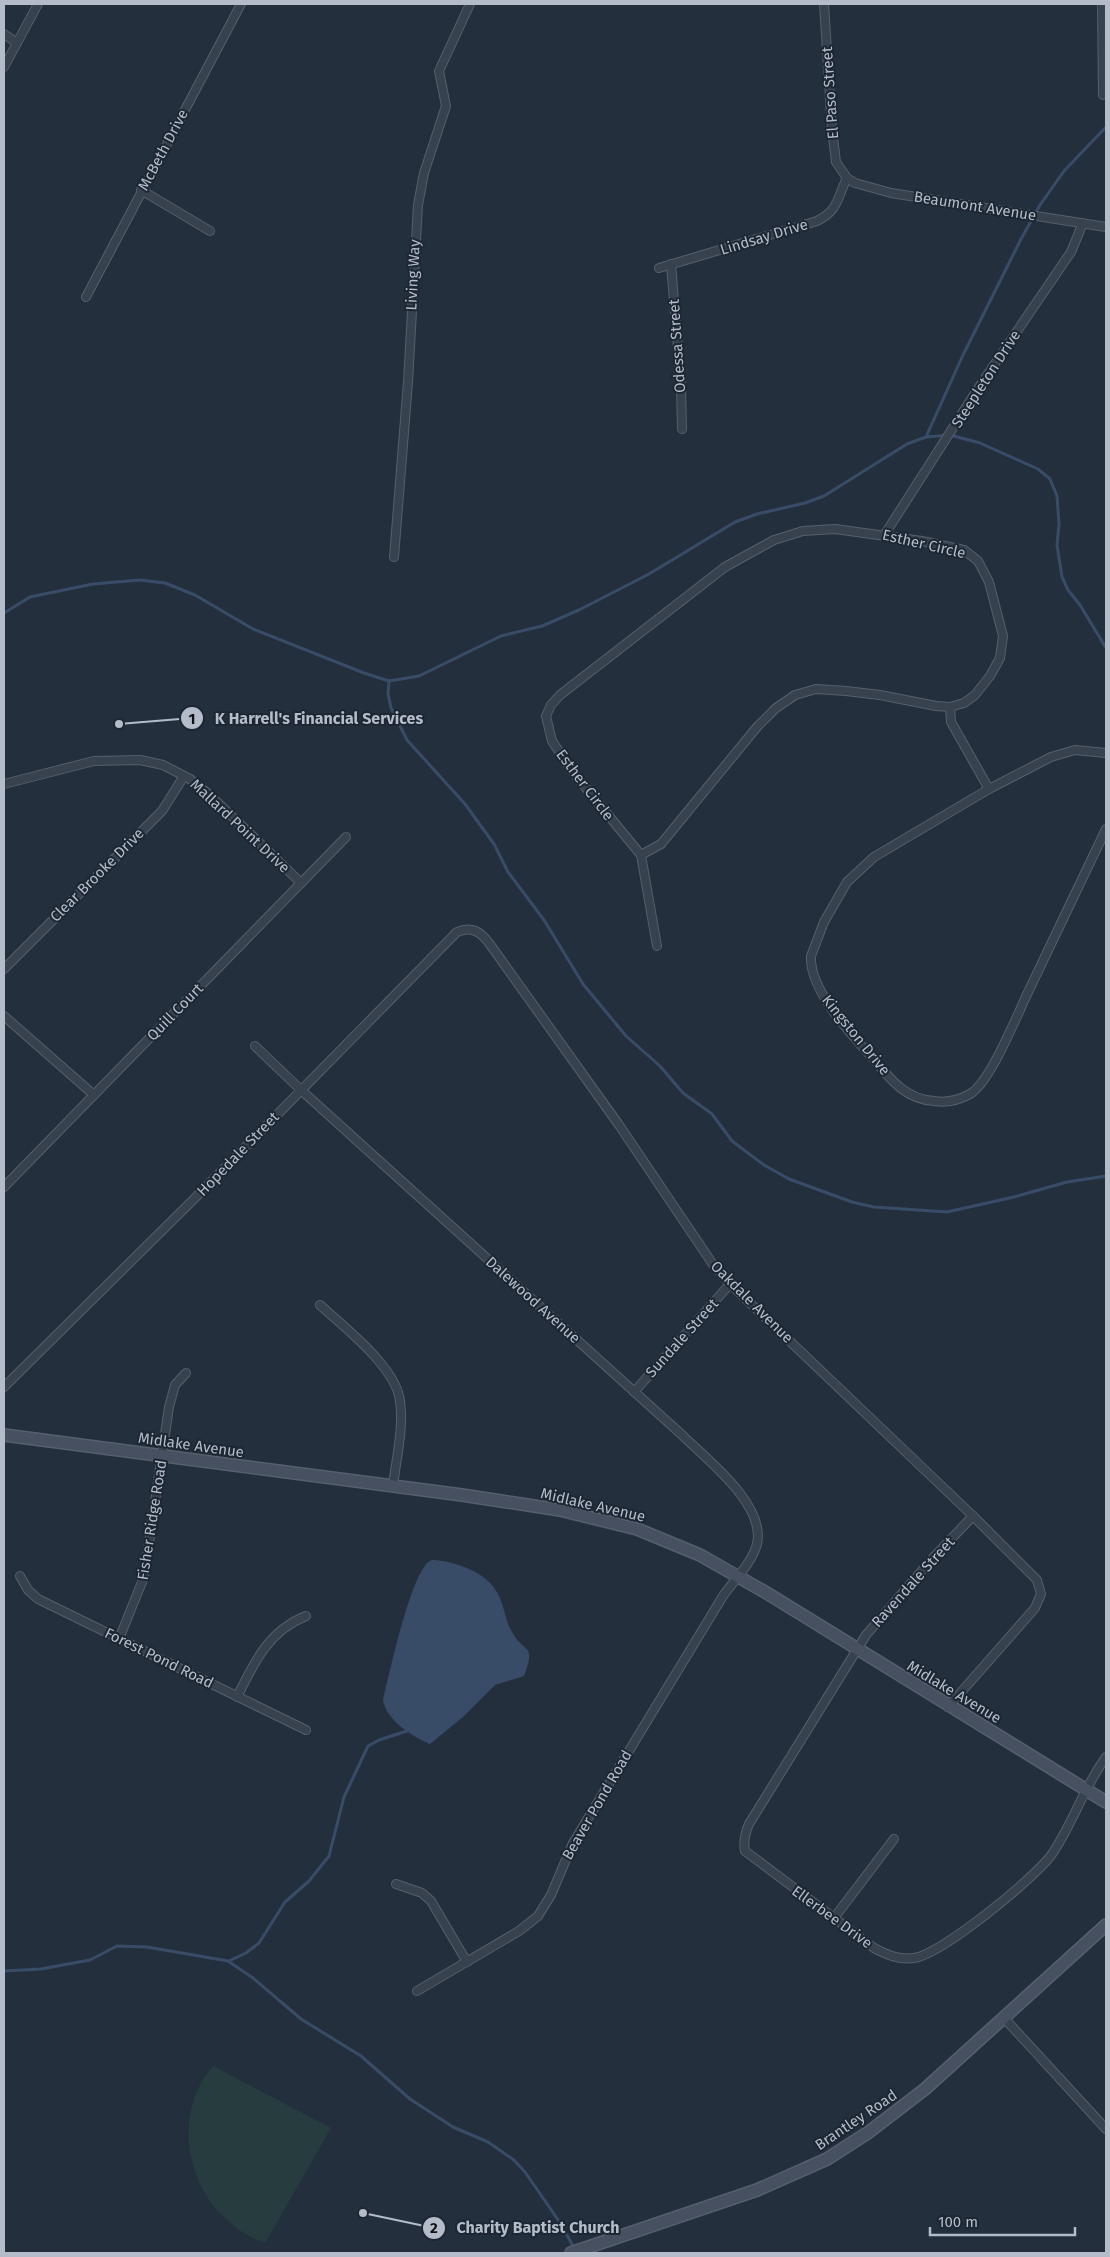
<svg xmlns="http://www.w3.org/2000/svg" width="1110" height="2257" font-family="'Fira Sans',sans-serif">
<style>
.green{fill:#263c3f}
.water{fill:#394c67}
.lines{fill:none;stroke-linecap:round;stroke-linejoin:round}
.stream{stroke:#394c67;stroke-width:3}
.street-casing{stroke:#565f6c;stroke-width:10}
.secondary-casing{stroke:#565f6c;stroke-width:14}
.street{stroke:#38414e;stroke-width:8}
.secondary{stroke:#465061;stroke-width:11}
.labels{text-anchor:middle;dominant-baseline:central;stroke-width:4;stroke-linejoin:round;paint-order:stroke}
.street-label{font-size:15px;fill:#b4bcc9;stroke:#1d2633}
.leader{fill:none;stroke:#b4bcc9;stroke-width:2}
.callout-dot{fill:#b4bcc9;stroke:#1d2633;stroke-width:2}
.mark-label{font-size:15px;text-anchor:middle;font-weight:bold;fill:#111}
.callout-label{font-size:16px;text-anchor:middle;font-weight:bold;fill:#b4bcc9;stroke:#1d2633;stroke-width:4;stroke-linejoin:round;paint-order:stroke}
</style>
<rect width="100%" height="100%" fill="#242f3e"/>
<path class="green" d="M213,2066L331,2128L265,2243C248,2238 237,2229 224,2217C189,2184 178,2128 200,2085C203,2078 209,2072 213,2066Z"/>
<path class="water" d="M432,1560C455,1561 487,1572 498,1594C504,1605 505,1619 511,1630C523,1654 537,1642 524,1676L495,1685L464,1716L430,1744C413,1737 386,1720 383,1700C389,1677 412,1565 432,1560Z"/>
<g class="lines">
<g class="stream">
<polyline points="926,437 963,355 1021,239 1040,205 1064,171 1106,127"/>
<polyline points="4,613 30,597 93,584 140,580 165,583 195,595 253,629 364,673 389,681 419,676 501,636 542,626 579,610 649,574 735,522 757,514 805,503 824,496 907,444 926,437 950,435 980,443 1038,469 1050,479 1057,496 1059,524 1057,545 1062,577 1068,590 1080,605 1106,648"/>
<polyline points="389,681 388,694 391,708 407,740 465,804 494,844 508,872 544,920 583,984 626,1036 660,1066 683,1093 712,1114 732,1141 764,1165 789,1179 852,1202 874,1207 947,1212 1014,1197 1067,1182 1106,1176"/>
<polyline points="229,1961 246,1953 259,1943 285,1902 309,1881 329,1856 344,1797 368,1746 379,1740 407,1731 409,1727"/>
<polyline points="4,1971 41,1969 90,1960 117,1946 147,1947 228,1961 253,1978 301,2019 361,2056 410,2099 453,2127 488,2142 514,2160 525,2172 561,2224 574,2248"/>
</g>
<defs>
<g id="street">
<polyline points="824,4 832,129 836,162 847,178 855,183 891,193 1106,227"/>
<polyline points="1102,4 1103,95"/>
<polyline points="4,34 17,43"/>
<polyline points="4,67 38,4"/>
<polyline points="141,190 210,231"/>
<polyline points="671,264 681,386 682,429"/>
<path d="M659,268L817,221C839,210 837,198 847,178"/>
<polyline points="86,297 241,4"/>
<polyline points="885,534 979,387 1071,252 1083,223"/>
<polyline points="394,557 408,382 418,205 424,173 446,106 439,71 470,4"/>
<polyline points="950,707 951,722 989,789"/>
<path d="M1106,753L1075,750L1051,757L989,789L874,857L847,882L824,922L811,956C809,988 848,1031 869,1054C888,1076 903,1099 934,1101C946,1103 959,1100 970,1094C991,1082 1019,1010 1031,986C1056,934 1081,882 1106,829"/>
<polyline points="4,784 94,761 140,760 163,765 190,779 211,796 301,883"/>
<polyline points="641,855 661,844 757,727 776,708 795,695 816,689 846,691 880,695 936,706 950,707 964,703 975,695 990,676 1000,658 1003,636 989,582 978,561 964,550 922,541 835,529 803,531 774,540 725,567 560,695 551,705 546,716 552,741 572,771 641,855 657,946"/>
<polyline points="4,969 162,811 184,776"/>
<polyline points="4,1016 94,1095"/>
<path d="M255,1046L301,1090L681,1434C706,1459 766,1504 757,1544C752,1563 734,1580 723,1596L573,1843L551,1895L538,1916L519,1931L417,1991"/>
<polyline points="4,1187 346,837"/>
<path d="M320,1305C345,1328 396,1367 400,1401C404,1429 396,1459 393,1486"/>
<path d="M4,1387L192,1201L457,932C471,926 480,931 489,943L619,1125L712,1263L730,1284L973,1516L1037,1580L1041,1594L1035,1608L948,1707"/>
<polyline points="634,1392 730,1284"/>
<path d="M973,1516L932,1559L866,1635L749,1824C745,1833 743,1841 745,1851L874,1948C887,1955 899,1960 914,1958C942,1954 1035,1878 1052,1854C1073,1823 1084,1787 1106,1757"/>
<polyline points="20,1576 28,1590 38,1599 306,1730"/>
<polyline points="119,1639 144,1577 169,1407 175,1385 186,1373"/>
<path d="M237,1697C254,1663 268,1631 306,1616"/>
<polyline points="396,1884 422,1893 431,1901 467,1962"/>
<polyline points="834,1918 894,1839"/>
<polyline points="1005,2019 1106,2129"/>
</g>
<g id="secondary">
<polyline points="4,1435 462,1495 560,1510 637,1529 700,1555 765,1592 1106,1802"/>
<polyline points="571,2253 757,2190 827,2159 869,2132 925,2089 1106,1925"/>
</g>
</defs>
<use href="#street" class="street-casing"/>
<use href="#secondary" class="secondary-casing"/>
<use href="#street" class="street"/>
<use href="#secondary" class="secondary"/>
</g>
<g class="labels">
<g class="street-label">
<text transform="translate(830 93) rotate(-94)">El Paso Street</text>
<text transform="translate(163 150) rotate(-62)">McBeth Drive</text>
<text transform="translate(975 206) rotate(9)">Beaumont Avenue</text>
<text transform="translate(764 237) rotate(-17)">Lindsay Drive</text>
<text transform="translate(413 275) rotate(-87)">Living Way</text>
<text transform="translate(677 346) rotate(-94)">Odessa Street</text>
<text transform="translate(986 379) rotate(-57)">Steepleton Drive</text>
<text transform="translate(924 544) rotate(13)">Esther Circle</text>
<text transform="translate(585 785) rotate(53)">Esther Circle</text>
<text transform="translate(240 826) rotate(43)">Mallard Point Drive</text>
<text transform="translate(97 875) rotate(-45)">Clear Brooke Drive</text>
<text transform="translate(175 1012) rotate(-46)">Quill Court</text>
<text transform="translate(856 1035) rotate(51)">Kingston Drive</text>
<text transform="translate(238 1154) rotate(-46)">Hopedale Street</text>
<text transform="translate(533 1300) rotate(42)">Dalewood Avenue</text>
<text transform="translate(752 1302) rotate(45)">Oakdale Avenue</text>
<text transform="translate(682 1338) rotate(-48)">Sundale Street</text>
<text transform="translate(191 1445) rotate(8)">Midlake Avenue</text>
<text transform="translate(593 1505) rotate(13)">Midlake Avenue</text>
<text transform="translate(152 1520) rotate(-81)">Fisher Ridge Road</text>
<text transform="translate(913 1582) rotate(-48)">Ravendale Street</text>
<text transform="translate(159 1658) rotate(26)">Forest Pond Road</text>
<text transform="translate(954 1692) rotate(31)">Midlake Avenue</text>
<text transform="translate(597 1805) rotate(-60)">Beaver Pond Road</text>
<text transform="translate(832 1917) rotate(36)">Ellerbee Drive</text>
<text transform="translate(856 2120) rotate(-34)">Brantley Road</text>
</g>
</g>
<path class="leader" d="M119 724L192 718M363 2213L434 2228"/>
<g class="callout-dot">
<circle cx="119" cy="724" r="5"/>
<circle cx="363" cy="2213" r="5"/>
<circle cx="192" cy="718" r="12"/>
<circle cx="434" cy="2228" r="12"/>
</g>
<g class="mark-label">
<text x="192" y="724">1</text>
<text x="434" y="2233">2</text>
</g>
<g class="callout-label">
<text x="319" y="724">K Harrell's Financial Services</text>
<text x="538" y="2233">Charity Baptist Church</text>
</g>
<rect width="1110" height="2257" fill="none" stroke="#b4bcc9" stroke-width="10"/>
<path d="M930 2227v8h145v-8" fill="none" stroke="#b4bcc9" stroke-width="2.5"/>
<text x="938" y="2227" font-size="15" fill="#b4bcc9" stroke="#1d2633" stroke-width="4" paint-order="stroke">100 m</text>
</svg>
